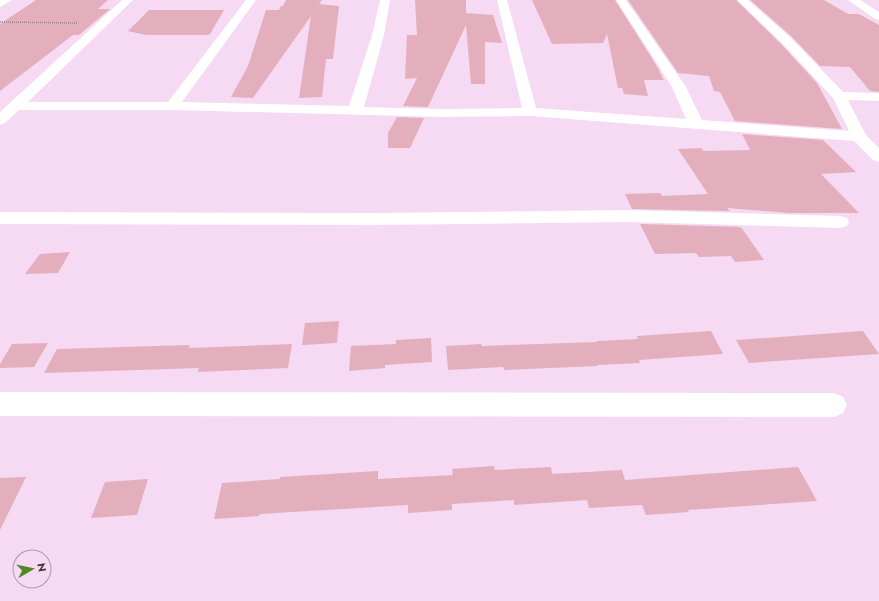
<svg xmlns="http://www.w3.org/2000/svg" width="879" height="601" font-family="Jost,sans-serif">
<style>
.building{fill:#e3afbc}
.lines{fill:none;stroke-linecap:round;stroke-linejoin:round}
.path{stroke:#968395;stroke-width:1.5;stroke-dasharray:1 1;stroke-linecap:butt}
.minor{fill:#fff;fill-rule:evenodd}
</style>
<rect width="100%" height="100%" fill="#f6d9f3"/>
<g class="building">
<polygon points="36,0 108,0 98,9 110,9 79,35 73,35 0,91 0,24"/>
<polygon points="286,0 322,0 319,4 339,6 333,59 326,59 322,97 299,98 311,16 253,98 231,97 248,66 266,10 279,10 281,6 283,6"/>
<polygon points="415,0 466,0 466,13 493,15 502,43 485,42 485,84 471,84 466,25 428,107 403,106 417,78 405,79 407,35 417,35"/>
<polygon points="532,0 615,0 660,71 659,71 664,80 644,80 648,96 624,94 622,88 618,88 607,34 603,43 552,44"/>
<polygon points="628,0 736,0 781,44 817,83 842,129 735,121 720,92 714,91 709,76 678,73"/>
<polygon points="750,0 824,0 848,14 859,14 879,25 879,92 870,91 850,67 820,66 791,36"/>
<polygon points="149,10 224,10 210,34 208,35 146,35 128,31"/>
<polygon points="397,117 424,118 410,148 388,148 388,133"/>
<polygon points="742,134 823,140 856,172 821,174 859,213 788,213 727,208 730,211 632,209 625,194 660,193 662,196 708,194 678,149 701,148 704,151 750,150"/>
<polygon points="640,224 741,227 764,260 735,262 731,256 699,257 696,253 655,254"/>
<polygon points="70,252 58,273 25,274 40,254"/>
<polygon points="339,321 337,343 302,345 305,323"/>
<polygon points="711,331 723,354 639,360 640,363 597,365 598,366 504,370 503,367 448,370 446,346 481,344 482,346 597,342 597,341 638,339 637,336"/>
<polygon points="863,331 879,354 749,363 736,340"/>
<polygon points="431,338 432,362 385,365 385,368 349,371 351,346 396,344 396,340"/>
<polygon points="48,343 34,367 0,368 0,364 12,344"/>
<polygon points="292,344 288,368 198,372 199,368 44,373 57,349 190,345 189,348"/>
<polygon points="494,466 495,470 551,467 552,474 622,470 625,480 798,467 817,501 688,510 689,512 646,515 642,505 589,508 587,500 514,505 514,500 452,504 452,510 408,513 408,505 260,514 259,516 214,519 222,483 280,479 280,477 378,471 378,479 453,475 452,469"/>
<polygon points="26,477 0,530 0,478"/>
<polygon points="148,479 137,515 91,518 105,482"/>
</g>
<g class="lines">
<polyline class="path" points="0,22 77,23"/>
<g class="minor">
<polygon points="0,0 12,0 0,7"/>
<polygon points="122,0 133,0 28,102 168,102 246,0 256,0 182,102 349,106 372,35 380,0 390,0 384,35 364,107 443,109 522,108 497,0 507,0 536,108 686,119 672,87 616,0 626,0 686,87 702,120 849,131 833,98 782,43 737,0 748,0 790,37 843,92 879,93 879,101 848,100 866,135 879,148 879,162 873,160 854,141 530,116 443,117 172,110 19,110 5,123 0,125 0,112"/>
<polygon points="848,0 860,0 879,12 879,20 875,19"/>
<polygon points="626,210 840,216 847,218 849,222 847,226 840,228 626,222 374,225 0,224 0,212 374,213"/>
<polygon points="0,392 834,393 843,397 847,405 843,413 834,417 0,416"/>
</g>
</g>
<g transform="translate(32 569) rotate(81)"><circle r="19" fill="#f6d9f3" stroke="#ae98ab"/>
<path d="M0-3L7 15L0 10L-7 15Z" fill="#538821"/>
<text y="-6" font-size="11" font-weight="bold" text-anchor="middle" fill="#413640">N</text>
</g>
</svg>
